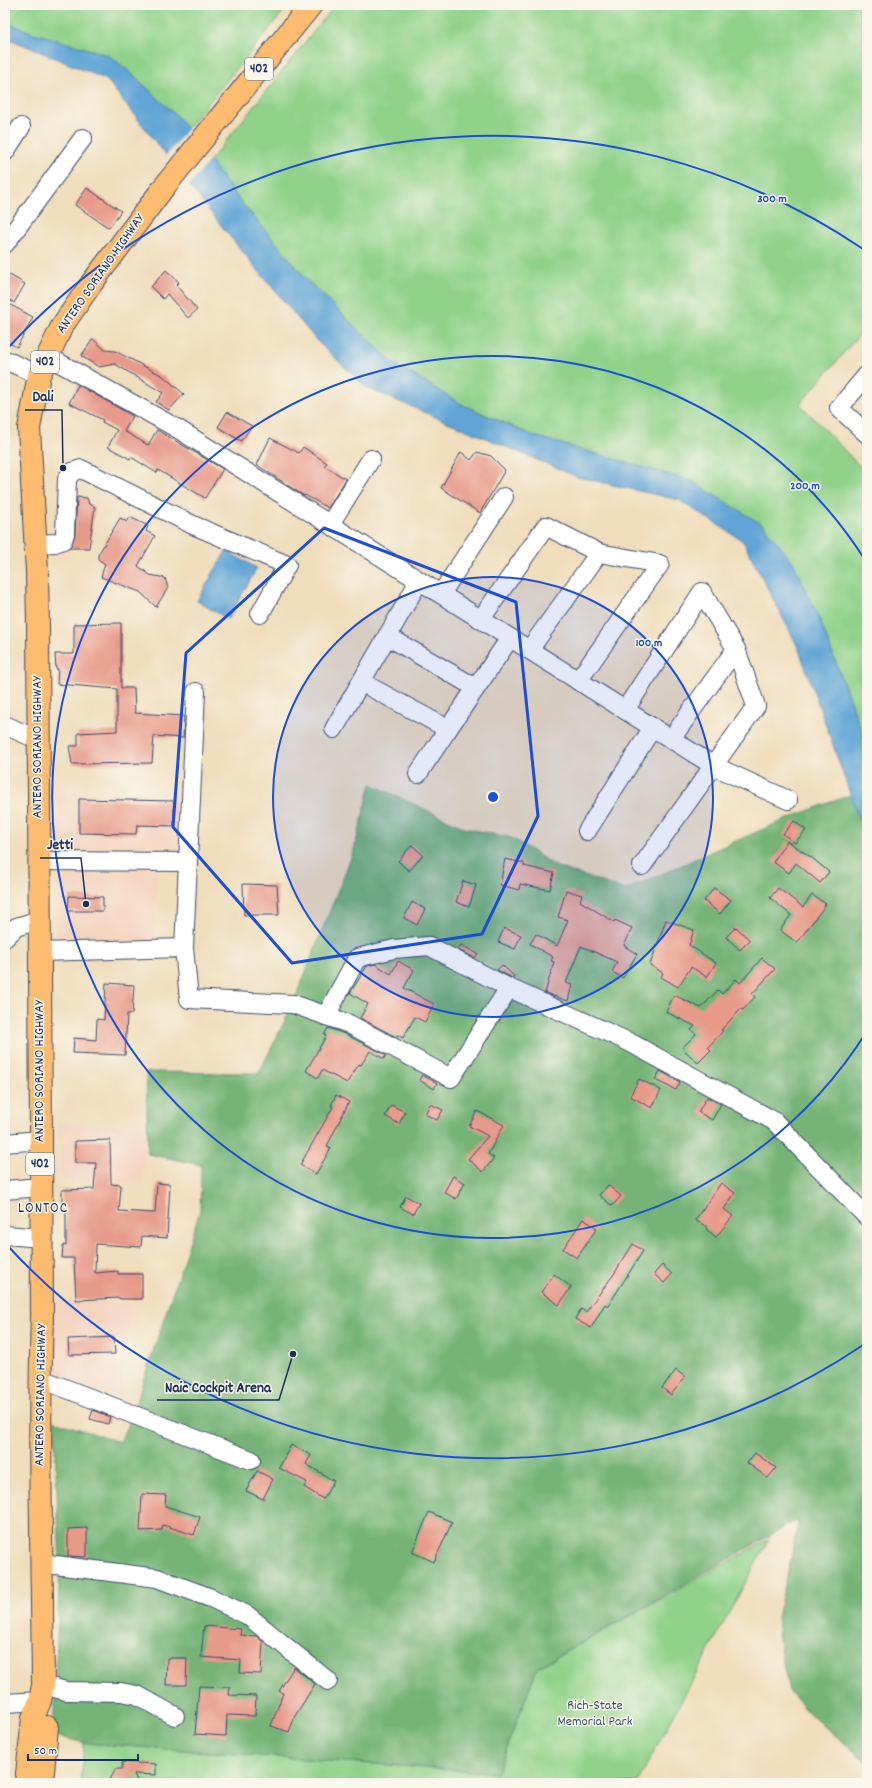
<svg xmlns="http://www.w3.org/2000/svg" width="872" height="1788" font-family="Dekko,sans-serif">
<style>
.built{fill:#f3d4bf}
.green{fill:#90d28a;stroke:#568074}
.forest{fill:#74b476;stroke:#48726a}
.water{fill:#60a5d5;stroke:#3e6a9a}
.pier{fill:#efddbb}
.building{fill:#e79a89}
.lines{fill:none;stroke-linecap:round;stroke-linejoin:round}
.minor-casing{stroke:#3b496c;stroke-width:20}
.major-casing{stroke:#3b496c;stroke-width:24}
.minor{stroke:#fff;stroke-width:18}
.major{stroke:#fdbc70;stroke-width:22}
.marked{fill:none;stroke:#1d4ed8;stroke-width:3;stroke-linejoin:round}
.ring{fill:none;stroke:#1d4ed8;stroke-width:2}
.labels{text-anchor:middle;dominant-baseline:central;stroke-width:3;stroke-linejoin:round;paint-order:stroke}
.shield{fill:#fbf7ec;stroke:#5e6b89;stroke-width:1}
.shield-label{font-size:13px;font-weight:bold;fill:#1b2f5e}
.street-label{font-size:14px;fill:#1b2f5e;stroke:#fbf7ec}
.park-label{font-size:14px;fill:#385869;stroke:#fbf7ec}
.neighbourhood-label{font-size:15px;letter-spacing:1px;fill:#1b2f5e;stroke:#fbf7ec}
.centre{fill:#1d4ed8;stroke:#fbf7ec;stroke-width:2}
.ring-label{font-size:12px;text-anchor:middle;font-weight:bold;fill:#1d4ed8;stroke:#fbf7ec;stroke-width:3;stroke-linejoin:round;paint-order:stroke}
.leader{fill:none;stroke:#1b2f5e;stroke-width:1.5}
.callout-dot{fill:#1b2f5e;stroke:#fbf7ec;stroke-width:1.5}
.callout-label{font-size:15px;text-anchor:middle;font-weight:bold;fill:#1b2f5e;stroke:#fbf7ec;stroke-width:3;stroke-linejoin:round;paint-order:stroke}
</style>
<rect width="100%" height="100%" fill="#fbf7ec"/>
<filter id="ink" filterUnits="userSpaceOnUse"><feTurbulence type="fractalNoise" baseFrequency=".025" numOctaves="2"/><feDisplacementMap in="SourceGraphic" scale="8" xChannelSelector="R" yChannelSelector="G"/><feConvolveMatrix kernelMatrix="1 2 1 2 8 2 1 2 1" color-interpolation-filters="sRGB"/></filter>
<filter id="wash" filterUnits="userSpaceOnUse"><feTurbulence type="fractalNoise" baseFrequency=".012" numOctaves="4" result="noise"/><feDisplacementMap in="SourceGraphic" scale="16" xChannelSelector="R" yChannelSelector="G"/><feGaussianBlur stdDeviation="0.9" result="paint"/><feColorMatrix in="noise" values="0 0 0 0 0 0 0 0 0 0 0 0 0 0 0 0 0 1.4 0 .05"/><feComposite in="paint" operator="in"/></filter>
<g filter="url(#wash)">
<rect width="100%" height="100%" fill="#efddbb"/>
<g class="built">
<polygon points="185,793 182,856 58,856 58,794"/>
<polygon points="157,867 155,944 62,947 57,941 58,872"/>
<polygon points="58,1122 145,1128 143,1184 62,1180"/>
<polygon points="48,1299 131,1303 121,1397 46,1378"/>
</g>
<g class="green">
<polygon points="5,5 289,5 187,129 178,117 31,32 5,22"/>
<polygon points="335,5 867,5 867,326 800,404 867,474 867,745 819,618 764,525 589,453 534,436 461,404 392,362 308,281 237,197 210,161"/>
<polygon points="769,1539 637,1783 81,1783 84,1743 497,1773 537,1668"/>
</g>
<path class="forest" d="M371,784L465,828L512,838L557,867L626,890C700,857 774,822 850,795L867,841V1762L811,1715L789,1691L780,1649L777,1617L787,1577L799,1519L537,1668L497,1773L84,1743L53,1735L60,1566L54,1421L120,1442L132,1414L200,1211L201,1165L148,1154L146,1072L259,1073L293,1004L354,850Z"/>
<g class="water">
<polygon points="5,22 31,32 108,55 129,71 178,117 237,197 308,281 392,362 461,404 534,436 692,481 763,525 793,562 819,618 867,745 867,841 798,647 743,541 679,500 578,477 367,388 316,340 227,233 107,80 5,37"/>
<polygon points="226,551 257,568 228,619 197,601"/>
</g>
<polygon class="pier" points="188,128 211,159 188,187 165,157"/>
<g id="blocks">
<g class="building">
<polygon points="87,188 121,211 109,228 75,205"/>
<polygon points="166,270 179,282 176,285 197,310 188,318 167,294 163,299 151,287"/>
<polygon points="5,272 25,284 14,303 5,297"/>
<polygon points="9,304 33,317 17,347 5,341 5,311"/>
<polygon points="93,339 105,350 115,351 163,376 184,394 169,410 156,402 163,393 135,376 115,364 99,367 81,356"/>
<polygon points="78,385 133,416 124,431 148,445 157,430 223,469 205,498 158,470 157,473 131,457 130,459 108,447 117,430 102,422 103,420 69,403"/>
<polygon points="227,412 252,426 241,441 218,427"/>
<polygon points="270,438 299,453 303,447 327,463 324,466 346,479 328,508 305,495 304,496 257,465"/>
<polygon points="461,452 471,460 477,452 491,456 505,470 480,513 441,488"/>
<polygon points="77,497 87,498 89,504 95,507 89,548 70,548 75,535"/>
<polygon points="130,517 148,526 146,531 155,536 138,566 150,575 165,578 168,588 156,607 140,592 101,577 105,564 98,559 98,555 120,518 127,522"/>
<polygon points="121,623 121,688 134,688 135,713 184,716 183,738 154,736 152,763 72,764 69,746 78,746 78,733 117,731 117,689 57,684 58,669 56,669 55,654 74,654 74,624"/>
<polygon points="79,799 174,801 174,826 137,825 136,834 79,833"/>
<polygon points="794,821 806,830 795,843 783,834"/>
<polygon points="787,841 811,857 829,872 820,883 796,863 789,873 773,862"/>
<polygon points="412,845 423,855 409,871 398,861"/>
<polygon points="505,859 524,863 524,866 554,873 550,890 520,884 519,890 500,885"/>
<polygon points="463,881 476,885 469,907 456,902"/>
<polygon points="243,884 277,885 279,915 244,915"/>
<polygon points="714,888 731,900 720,914 704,901"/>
<polygon points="778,888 803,907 812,895 826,904 797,943 780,930 791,915 770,898"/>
<polygon points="566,890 582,895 580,901 614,922 615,920 632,928 624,946 637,954 623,978 612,972 617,962 581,946 566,983 572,985 568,1001 545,993 554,962 551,961 553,957 530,944 536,934 557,946 568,920 558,917"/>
<polygon points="69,896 103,897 103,911 68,911"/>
<polygon points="412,902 425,909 417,925 404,918"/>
<polygon points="666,920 694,930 689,945 716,963 707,977 691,967 678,987 661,977 663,973 650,965"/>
<polygon points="736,927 750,940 740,950 726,937"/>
<polygon points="504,928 521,935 515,949 498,942"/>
<polygon points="461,945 478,954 475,958 458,950"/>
<polygon points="762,958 775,969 752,994 755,997 743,1010 741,1009 721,1030 723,1031 708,1047 711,1050 698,1063 682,1048 696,1034 691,1030 695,1026 666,1012 674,995 701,1008 718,990 722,994 736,979 740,983"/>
<polygon points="398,961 414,970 404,988 434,1004 425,1022 415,1017 403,1038 397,1035 396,1037 360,1018 368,1004 350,993 367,966 375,964 391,974"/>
<polygon points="502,965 514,976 512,978 497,970"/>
<polygon points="106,983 134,985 132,1014 127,1014 125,1055 73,1053 74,1038 96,1040 97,1019 104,1020"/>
<polygon points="328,1028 345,1034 386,1055 384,1059 370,1051 361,1065 359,1064 347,1083 322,1070 318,1078 306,1071 326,1036 324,1035"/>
<polygon points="660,1071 680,1082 676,1090 655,1080"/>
<polygon points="422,1075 437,1083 434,1089 419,1080"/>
<polygon points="639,1079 661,1090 652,1108 630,1096"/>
<polygon points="336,1095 349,1102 327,1146 331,1148 316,1174 300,1165 333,1107 331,1106"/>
<polygon points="707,1097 721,1104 712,1120 698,1112"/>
<polygon points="430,1104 443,1110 437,1120 425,1114"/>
<polygon points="391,1105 405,1112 399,1124 385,1116"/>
<polygon points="477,1111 504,1125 488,1154 494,1158 483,1172 468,1159 488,1136 469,1126"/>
<polygon points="110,1140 111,1184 121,1185 119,1211 155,1213 157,1183 170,1184 167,1238 142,1236 141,1247 96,1244 95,1273 118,1271 118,1274 142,1274 142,1299 120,1299 120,1298 76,1300 74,1258 62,1258 63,1245 66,1246 66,1209 62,1209 62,1190 94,1189 96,1163 75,1163 75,1141"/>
<polygon points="453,1176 465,1183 456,1199 444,1192"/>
<polygon points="721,1183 735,1193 724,1209 733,1216 716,1237 706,1229 707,1227 695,1220"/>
<polygon points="608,1185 621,1196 612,1206 599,1195"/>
<polygon points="406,1196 419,1203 413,1214 400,1207"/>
<polygon points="583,1219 597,1228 577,1258 563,1249"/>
<polygon points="633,1244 643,1251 608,1306 605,1304 591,1328 575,1319 581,1309 586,1312 614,1274"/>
<polygon points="662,1265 672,1274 664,1283 654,1274"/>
<polygon points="554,1274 571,1287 559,1305 541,1292"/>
<polygon points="114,1337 115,1354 69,1355 68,1339"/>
<polygon points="676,1370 685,1377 671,1395 662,1388"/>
<polygon points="93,1410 110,1417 108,1424 90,1419"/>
<polygon points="291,1445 311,1455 306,1464 334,1481 323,1499 304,1487 307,1482 279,1468"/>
<polygon points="755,1453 776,1468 768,1478 747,1463"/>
<polygon points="257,1471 273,1479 263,1499 246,1491"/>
<polygon points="142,1494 166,1495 165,1506 200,1517 194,1535 163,1525 162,1530 140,1531"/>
<polygon points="429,1512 452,1522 434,1562 412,1552"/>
<polygon points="87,1528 87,1557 68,1556 68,1529"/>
<polygon points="204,1626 241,1629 240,1635 257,1636 263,1642 261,1674 240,1673 241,1660 201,1657"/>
<polygon points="167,1658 187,1658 186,1685 166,1685"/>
<polygon points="294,1667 315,1684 295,1716 289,1732 271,1726 283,1693 279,1691"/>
<polygon points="199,1686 230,1687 229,1695 256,1696 255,1716 227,1715 226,1736 195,1734"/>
<polygon points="122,1762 156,1764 156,1775 134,1774 138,1783 108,1783 116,1769 122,1769"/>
</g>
</g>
</g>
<g filter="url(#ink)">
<use href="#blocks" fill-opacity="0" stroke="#3b496c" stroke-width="1"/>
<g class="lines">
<defs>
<g id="minor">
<polyline points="5,152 21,127"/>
<polyline points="5,244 83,138"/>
<polyline points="47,356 178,429 714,766 788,800"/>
<polyline points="5,360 39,375"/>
<polyline points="867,375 839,408 867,434"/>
<polyline points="330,524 371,459"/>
<polyline points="35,544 55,543 63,540 65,534 67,479 72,472 81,469 193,525 287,565 260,614"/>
<polyline points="419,581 361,682 448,729 510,638"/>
<polyline points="441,594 504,497"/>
<polyline points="481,619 546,526 599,553 660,564 578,681"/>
<polyline points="387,636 476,688"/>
<polyline points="529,650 599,553"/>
<polyline points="625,710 702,592 736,649 756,706 642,866"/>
<polyline points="5,725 38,740"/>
<polyline points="334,729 361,682"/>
<polyline points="671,739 736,649"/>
<polyline points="418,774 448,729"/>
<polyline points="587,831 653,727"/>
<polyline points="38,861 188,862"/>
<polyline points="5,938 16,927 39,920"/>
<polyline points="184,948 196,692"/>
<polyline points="39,952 184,948 189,999 293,1004 349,1024 451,1078 509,988 629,1042 774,1121 867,1217"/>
<polyline points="326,1016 357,958 394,949 429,946 509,988"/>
<polyline points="5,1143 40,1140"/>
<polyline points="5,1190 40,1187"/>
<polyline points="5,1235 41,1238"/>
<polyline points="41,1379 251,1460"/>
<polyline points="40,1563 157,1578 211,1598 247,1615 328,1681"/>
<polyline points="43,1685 66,1691 121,1692 137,1695 175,1716"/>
<polyline points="5,1703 40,1701"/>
</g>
<g id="major">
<path d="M26,1783L33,1718L40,1701L43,1685C42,1562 38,1439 42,1315L38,627L37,571L29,428L39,375L62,326L91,284L164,187L311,5"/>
<polyline points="42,1783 47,1727"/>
</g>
</defs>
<use href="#minor" class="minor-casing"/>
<use href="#major" class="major-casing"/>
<use href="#minor" class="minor"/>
<use href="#major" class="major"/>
</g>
</g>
<path class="marked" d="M324,528L516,602L538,816L482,934L292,963L173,827L186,653Z"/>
<circle cx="493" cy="797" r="220" fill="#1d4ed8" fill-opacity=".12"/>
<g class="ring">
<circle cx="493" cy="797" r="220"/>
<path d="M867 1031A441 441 0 1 1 867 563"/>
<path d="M863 1345A661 661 0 0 1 6 1244M6 350A661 661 0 0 1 863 249"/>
</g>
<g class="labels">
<g class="shield">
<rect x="245" y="58" width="28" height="22" rx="3"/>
<rect x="31" y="351" width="28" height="22" rx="3"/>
<rect x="26" y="1153" width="28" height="22" rx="3"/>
</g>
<g class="shield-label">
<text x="259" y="69">402</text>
<text x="45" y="362">402</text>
<text x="40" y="1164">402</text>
</g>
<g class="street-label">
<text transform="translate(101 274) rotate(-55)">ANTERO SORIANO HIGHWAY</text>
<text transform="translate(38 747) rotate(-90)">ANTERO SORIANO HIGHWAY</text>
<text transform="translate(40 1071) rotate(-90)">ANTERO SORIANO HIGHWAY</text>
<text transform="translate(41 1395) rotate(-89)">ANTERO SORIANO HIGHWAY</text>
</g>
<g class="park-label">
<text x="595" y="1706">Rich-State<tspan x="595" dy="16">Memorial Park</tspan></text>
</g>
<g class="neighbourhood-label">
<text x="43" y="1209">LONTOC</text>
</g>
</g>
<circle cx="493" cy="797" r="6" class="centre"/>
<g class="ring-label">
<text x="772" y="202">300 m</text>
<text x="805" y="489">200 m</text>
<text x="649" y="646">100 m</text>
</g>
<path class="leader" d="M63 468L62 410H25M86 904L81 858H40M293 1354L279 1400H157"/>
<g class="callout-dot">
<circle cx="63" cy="468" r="4"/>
<circle cx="86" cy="904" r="4"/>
<circle cx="293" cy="1354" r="4"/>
</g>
<g class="callout-label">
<text x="43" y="401">Dali</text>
<text x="60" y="849">Jetti</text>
<text x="218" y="1392">Naic Cockpit Arena</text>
</g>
<rect width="872" height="1788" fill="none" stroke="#fbf7ec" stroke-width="20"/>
<path d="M28 1754v6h110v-6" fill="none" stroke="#1b2f5e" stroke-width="2"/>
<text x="34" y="1754" font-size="12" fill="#1b2f5e" stroke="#fbf7ec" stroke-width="3" paint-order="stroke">50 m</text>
</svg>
